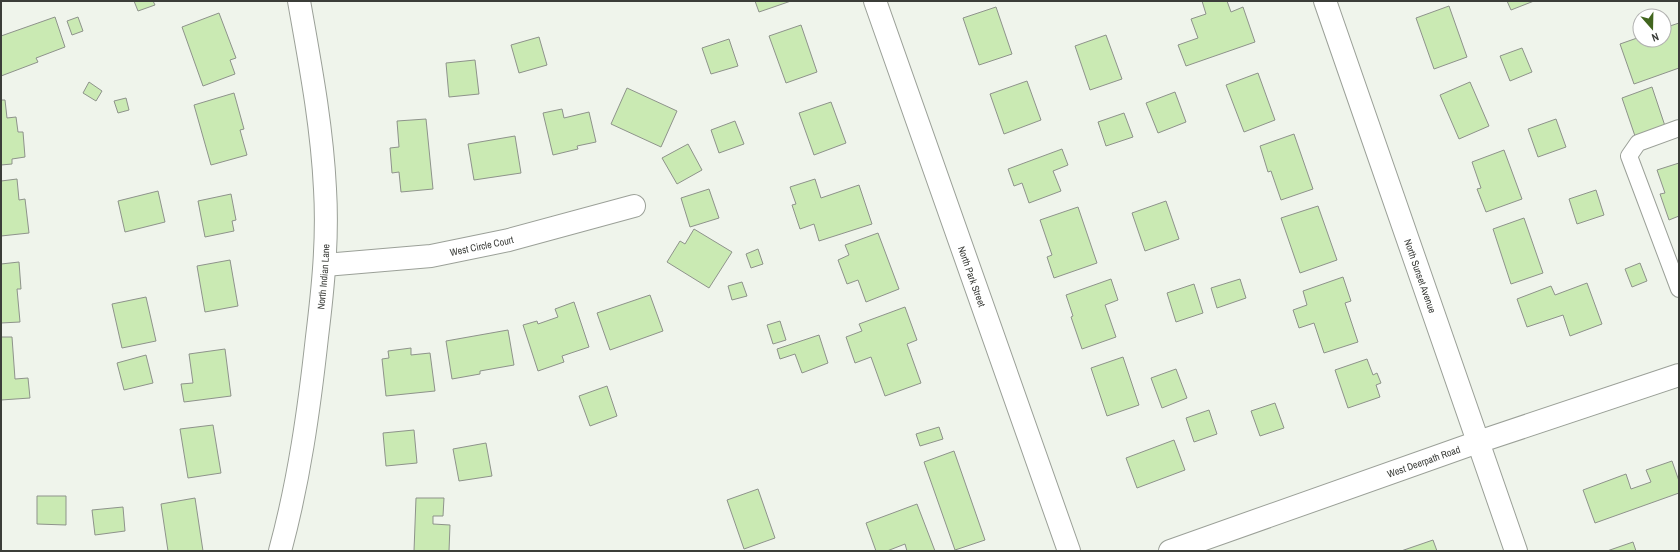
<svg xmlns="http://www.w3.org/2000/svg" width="1680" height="552" font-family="'Archivo Narrow',sans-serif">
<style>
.building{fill:#caeab3;stroke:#8e938b}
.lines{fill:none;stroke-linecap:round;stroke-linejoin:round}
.service-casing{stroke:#9ba098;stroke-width:18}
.minor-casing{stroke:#9ba098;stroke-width:24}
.service{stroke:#fff;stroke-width:16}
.minor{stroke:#fff;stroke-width:22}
.labels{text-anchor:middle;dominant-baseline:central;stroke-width:3;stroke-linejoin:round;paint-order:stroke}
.street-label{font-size:10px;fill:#3b3d39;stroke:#fff}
</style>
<rect width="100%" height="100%" fill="#eff4eb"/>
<g class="building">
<polygon points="134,1 153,1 155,5 138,11"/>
<polygon points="755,1 791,1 759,12"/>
<polygon points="1202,1 1227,1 1231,12 1243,7 1255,42 1186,66 1178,45 1198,38 1191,19 1206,14"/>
<polygon points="1507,1 1534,1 1511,10"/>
<polygon points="1449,6 1467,57 1434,69 1416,18"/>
<polygon points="996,7 1012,54 979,65 963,18"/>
<polygon points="219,13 236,58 230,60 235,74 203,86 182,27"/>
<polygon points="55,17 65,47 36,58 38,62 1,76 1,36"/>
<polygon points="78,17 83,31 72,35 67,21"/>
<polygon points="1679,23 1679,68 1634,84 1620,44 1640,37 1640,40 1664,40 1664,28"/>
<polygon points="801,25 817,72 786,83 769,36"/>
<polygon points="1106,35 1122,79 1090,90 1075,46"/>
<polygon points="539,37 547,65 519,73 511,45"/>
<polygon points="729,39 738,66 711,74 702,48"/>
<polygon points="1522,48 1532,72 1510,81 1500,56"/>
<polygon points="475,60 479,94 449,97 446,63"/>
<polygon points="1258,73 1275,120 1244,132 1226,85"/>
<polygon points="1027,81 1041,120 1004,134 990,94"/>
<polygon points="89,82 102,91 96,101 83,93"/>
<polygon points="1470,82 1489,126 1459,139 1440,95"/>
<polygon points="1652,87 1665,126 1635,136 1622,98"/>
<polygon points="627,88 677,111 661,147 611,124"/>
<polygon points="1175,92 1186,122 1158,133 1146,103"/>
<polygon points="234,93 244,129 240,130 247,155 211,165 194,105"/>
<polygon points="126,98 129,110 118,113 114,101"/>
<polygon points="1,100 5,100 7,118 16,117 18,132 23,132 25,157 12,159 12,164 1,165"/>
<polygon points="831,102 846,143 814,155 799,113"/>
<polygon points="562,109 564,118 589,112 596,142 577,146 578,149 553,155 543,113"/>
<polygon points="1124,113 1133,137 1106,146 1098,122"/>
<polygon points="426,119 433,189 401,192 399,172 392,173 390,148 399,147 397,121"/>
<polygon points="1556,119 1566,147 1538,157 1528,129"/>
<polygon points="735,121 744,144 719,153 711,130"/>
<polygon points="1294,134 1313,189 1281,200 1271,171 1268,172 1260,146"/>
<polygon points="515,136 521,173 474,180 468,144"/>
<polygon points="688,144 702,170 677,184 662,158"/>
<polygon points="1062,149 1068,165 1053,171 1061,191 1029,203 1022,183 1014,186 1008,169"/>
<polygon points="1504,150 1522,199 1486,212 1477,189 1481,188 1472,162"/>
<polygon points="1679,163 1679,216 1669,220 1660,194 1665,193 1657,170"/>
<polygon points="17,179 19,200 25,199 29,233 1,236 1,181"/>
<polygon points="815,179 821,198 859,185 872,224 819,241 814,224 800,229 792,205 796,204 790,187"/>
<polygon points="709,189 719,218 690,227 681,198"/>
<polygon points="1596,190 1604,215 1577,224 1569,199"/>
<polygon points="158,191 165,222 125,232 118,201"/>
<polygon points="231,194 236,220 232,221 234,231 205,237 198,201"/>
<polygon points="1166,201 1179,239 1145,251 1132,213"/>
<polygon points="1318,206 1337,260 1300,273 1281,218"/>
<polygon points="1078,207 1097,263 1054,278 1047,257 1052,255 1040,220"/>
<polygon points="1524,218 1543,273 1511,284 1493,229"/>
<polygon points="694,229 732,252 709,288 667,262 680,241 685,244"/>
<polygon points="878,233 899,289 866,302 858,280 847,284 838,260 849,255 845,245"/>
<polygon points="758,249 763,264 751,268 746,254"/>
<polygon points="230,260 238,306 205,312 197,266"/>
<polygon points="19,262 21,289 17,289 20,322 1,323 1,264"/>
<polygon points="1640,263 1647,281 1632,287 1625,269"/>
<polygon points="1343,277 1351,301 1345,303 1358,342 1324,353 1314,323 1299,328 1293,310 1307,305 1303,291"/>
<polygon points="1111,279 1118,300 1105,305 1116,337 1082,349 1071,317 1073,316 1066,295"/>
<polygon points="1240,279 1246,298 1217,308 1211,288"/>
<polygon points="742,282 747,296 732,300 728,286"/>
<polygon points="1587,283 1602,324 1570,336 1563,315 1527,327 1517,299 1551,286 1555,295"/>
<polygon points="1194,284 1203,313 1176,322 1167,293"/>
<polygon points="650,295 663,331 610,350 597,313"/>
<polygon points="146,297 156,341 122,348 112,304"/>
<polygon points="574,302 589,347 562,356 564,362 538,371 523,325 537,321 538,324 558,317 555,309"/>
<polygon points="905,307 917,340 907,344 921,383 885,396 871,357 855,363 846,337 862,331 859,324"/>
<polygon points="780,321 786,340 773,344 767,325"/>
<polygon points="508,330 514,365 480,371 480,374 452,379 446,341"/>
<polygon points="819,335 828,363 802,373 795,354 780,359 777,349"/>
<polygon points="1,337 12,337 15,379 28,378 30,398 1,400"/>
<polygon points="411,348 411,355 430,353 435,391 386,396 382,359 389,358 388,351"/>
<polygon points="225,349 231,396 184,402 181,384 193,383 189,354"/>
<polygon points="146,355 153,383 124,390 117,363"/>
<polygon points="1123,357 1139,405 1107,416 1091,368"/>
<polygon points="1367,359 1373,375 1377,373 1381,383 1376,385 1380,397 1348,408 1335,370"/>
<polygon points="1176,369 1187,398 1162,408 1151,378"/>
<polygon points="607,386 617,416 590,426 579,396"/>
<polygon points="1275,403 1284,428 1260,436 1251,411"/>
<polygon points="1209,410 1217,434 1194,442 1186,418"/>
<polygon points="213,425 221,473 188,478 180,429"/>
<polygon points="939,427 943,439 920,446 916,434"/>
<polygon points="414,430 417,463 386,466 383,433"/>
<polygon points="1174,440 1185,470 1137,488 1126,458"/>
<polygon points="486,443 492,476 459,481 453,449"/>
<polygon points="954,451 985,540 955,550 924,462"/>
<polygon points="1672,461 1679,481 1679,493 1595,523 1583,490 1626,474 1631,489 1651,482 1646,470"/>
<polygon points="758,489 775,538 744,549 727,500"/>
<polygon points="37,496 66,496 66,525 37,524"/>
<polygon points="195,498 203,551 168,551 161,504"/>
<polygon points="416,498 444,498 443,516 433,516 433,524 450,525 449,551 414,551"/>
<polygon points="917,504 935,551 907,551 905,544 887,551 876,551 866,523"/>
<polygon points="123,507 125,531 95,535 92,510"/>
<polygon points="1433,540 1437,551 1401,551"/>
<polygon points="1633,542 1636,551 1607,551"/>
</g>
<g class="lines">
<defs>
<polyline id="service" points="1679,128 1638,143 1629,156 1679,289"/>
<g id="minor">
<path id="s1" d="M875,1L1069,551"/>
<path id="s2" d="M1325,1L1516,551"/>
<path id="s3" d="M325,265L431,256L509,240L634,206"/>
<path id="s4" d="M280,551C299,481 309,410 317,337C323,288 328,239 325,189C322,126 310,63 299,1"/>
<path id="s5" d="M1170,551L1478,442L1679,375"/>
</g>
</defs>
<use href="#service" class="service-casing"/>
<use href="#minor" class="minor-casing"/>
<use href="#service" class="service"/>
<use href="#minor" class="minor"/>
</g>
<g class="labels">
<g class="street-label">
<text stroke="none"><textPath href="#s3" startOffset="158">West Circle Court</textPath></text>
<text stroke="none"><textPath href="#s1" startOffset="292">North Park Street</textPath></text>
<text stroke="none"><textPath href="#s2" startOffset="291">North Sunset Avenue</textPath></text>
<text stroke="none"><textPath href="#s4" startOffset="278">North Indian Lane</textPath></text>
<text stroke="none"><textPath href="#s5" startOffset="269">West Deerpath Road</textPath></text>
</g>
</g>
<rect width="1680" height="552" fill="none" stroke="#3b3d39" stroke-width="4"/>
<g transform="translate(1652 28) rotate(160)"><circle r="19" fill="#ffffff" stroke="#b1b1b0"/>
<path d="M0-3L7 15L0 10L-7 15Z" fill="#41651e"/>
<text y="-6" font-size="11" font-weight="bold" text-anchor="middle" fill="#3b3d39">N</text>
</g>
</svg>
